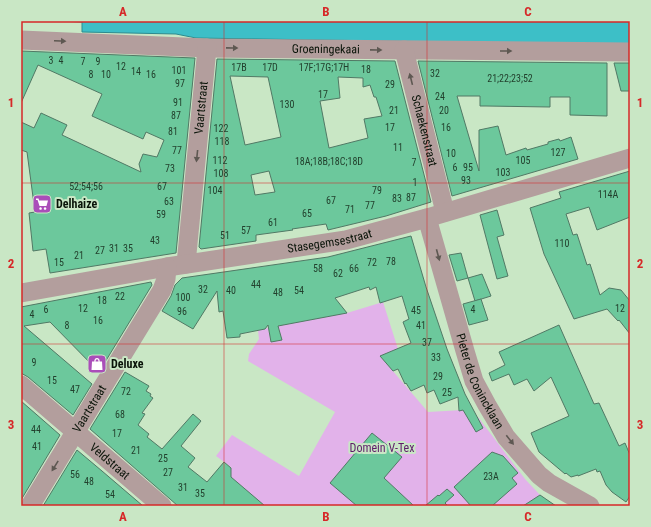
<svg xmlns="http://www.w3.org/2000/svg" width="651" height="527" font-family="'Roboto Condensed',sans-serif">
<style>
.green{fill:#e2b2ea}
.water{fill:#3dbfc7;stroke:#2d8b8e}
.building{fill:#6cc89c;stroke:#517965;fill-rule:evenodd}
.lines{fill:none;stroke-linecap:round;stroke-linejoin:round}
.minor{stroke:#b39e9d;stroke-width:19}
.oneway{fill:#5e5852}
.grid{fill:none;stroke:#d62828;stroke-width:1;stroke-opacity:0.55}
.labels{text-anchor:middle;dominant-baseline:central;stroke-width:4;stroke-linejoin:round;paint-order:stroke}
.number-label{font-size:10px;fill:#22402d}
.street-label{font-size:12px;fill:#091308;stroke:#c9e7c5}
.poi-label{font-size:12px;font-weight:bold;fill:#091308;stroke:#c9e7c5;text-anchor:start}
.park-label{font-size:12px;fill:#5e1b69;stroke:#c9e7c5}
.neatline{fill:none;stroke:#d62828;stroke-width:1.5}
.grid-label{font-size:13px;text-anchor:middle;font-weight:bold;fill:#d62828}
</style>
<rect width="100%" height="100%" fill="#c9e7c5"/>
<polygon class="green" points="383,302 398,349 380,356 428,412 463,410 468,418 478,417 525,479 540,495 523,506 265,506 231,477 231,467 216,456 232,435 299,476 335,412 248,361 249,354 259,339 258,330 268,328 271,342 282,340 278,326 347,313"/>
<polygon class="water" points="57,21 630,21 630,45 196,38 176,34 82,32 82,22"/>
<g class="building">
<polygon points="21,51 195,58 176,253 50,273 46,249 33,251 29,213 35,212 27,152 21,150 21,122 34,128 41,113 67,125 62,135 141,172 139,164 143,154 157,157 164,140 146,132 143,139 92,116 102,94 38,65 21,103"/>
<path d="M217,59L395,61L431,202L386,216L328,230L326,224L292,229L293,230L256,235V241L201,249L199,247ZM230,76L268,77L281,137L245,145ZM338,77L363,78V87L370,85L374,97H376L382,116L364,119L368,138L329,148L320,101L340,98ZM269,171L275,192L255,195L251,175Z"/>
<polygon points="418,61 607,63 607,116 570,115 570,97 550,97 550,107 486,106 480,106 480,96 457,96 479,171 479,130 498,126 506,155 526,148 527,150 548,144 548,142 559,139 560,141 571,137 578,159 452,196"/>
<polygon points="614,63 630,63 630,91 621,91"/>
<polygon points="630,171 630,217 597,230 589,207 566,214 573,235 577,234 587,265 590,264 600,295 609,288 621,290 630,301 630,334 619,320 618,321 607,309 574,319 544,254 530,208 561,198 559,192"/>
<polygon points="497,210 504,235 497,237 508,276 497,279 480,215"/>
<polygon points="411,236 426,287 447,349 465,394 483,428 476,432 463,410 459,411 458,397 440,404 434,390 427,393 424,385 411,391 406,383 405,384 398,369 393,371 380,356 411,343 403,322 409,319 402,296 380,303 376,287 370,290 369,287 335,298 347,313 278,326 282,340 271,342 268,325 265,329 240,334 240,337 227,338 223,311 219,312 217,291 193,329 162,311 171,296 175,285 182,278 328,257"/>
<polygon points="461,253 468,278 482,274 491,296 475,301 468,278 457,281 449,255"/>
<polygon points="151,282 152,285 99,372 50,322 24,326 92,384 73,415 28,377 21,373 21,307"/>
<polygon points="481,299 488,320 469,325 463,304"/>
<polygon points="559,325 594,404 599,403 619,446 625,443 630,455 630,496 626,502 612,492 606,485 600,471 597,472 596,469 578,476 578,475 571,477 566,473 565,474 539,452 531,433 569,416 551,377 534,391 527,379 514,385 509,374 492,381 489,373 505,365 499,352"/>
<polygon points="125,372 149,386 146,391 151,394 150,396 153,398 142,413 145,414 138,425 149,434 147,437 162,449 193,414 201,421 181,446 195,458 188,467 207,482 224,462 231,468 231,477 265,506 178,506 90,429"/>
<polygon points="21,401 60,435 21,500"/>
<polygon points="372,433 402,457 384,478 414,506 357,506 330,483"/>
<polygon points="77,450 102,471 143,506 43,506"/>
<polygon points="492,452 503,456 518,473 512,478 517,484 492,506 471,506 454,487"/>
<polygon points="447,489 454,495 445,503 448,506 425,506 438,495 439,496"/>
<polygon points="540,495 556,506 523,506"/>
</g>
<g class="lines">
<g class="minor">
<path id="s1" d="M21,40L207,48L630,52"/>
<path id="s2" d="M404,50L445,212"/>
<path id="s3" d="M427,218L465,351L474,381L487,405L506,437L539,475L549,483L590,506"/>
<path id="s4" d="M186,264L207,48"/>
<path id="s5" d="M21,293L167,267L346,240L427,218L630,158"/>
<path id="s6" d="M21,385L162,506"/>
<path id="s7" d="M30,506L162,290L166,279L167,267"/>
</g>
</g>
<defs><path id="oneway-solid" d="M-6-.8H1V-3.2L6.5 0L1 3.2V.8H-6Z"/></defs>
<g class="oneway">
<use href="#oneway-solid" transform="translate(60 41) rotate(2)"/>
<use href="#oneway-solid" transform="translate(232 48) rotate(1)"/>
<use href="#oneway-solid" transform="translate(376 50) rotate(1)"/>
<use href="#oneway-solid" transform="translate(506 51)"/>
<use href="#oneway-solid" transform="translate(411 79) rotate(-104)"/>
<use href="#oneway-solid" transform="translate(197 156) rotate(96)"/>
<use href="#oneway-solid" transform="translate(438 255) rotate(75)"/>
<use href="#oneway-solid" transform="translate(510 440) rotate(52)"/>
<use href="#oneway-solid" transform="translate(55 466) rotate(122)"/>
</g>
<path class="grid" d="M224,21V506M427,21V506M21,183H630M21,344H630"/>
<defs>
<symbol id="supermarket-square" viewBox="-11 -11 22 22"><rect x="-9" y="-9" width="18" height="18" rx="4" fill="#aa4eb9" stroke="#c9e7c5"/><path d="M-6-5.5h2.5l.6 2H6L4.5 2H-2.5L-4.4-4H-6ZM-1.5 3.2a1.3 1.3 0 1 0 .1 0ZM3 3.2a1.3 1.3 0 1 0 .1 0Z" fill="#fff"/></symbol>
<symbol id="shop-square" viewBox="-11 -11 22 22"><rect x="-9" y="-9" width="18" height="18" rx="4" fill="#aa4eb9" stroke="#c9e7c5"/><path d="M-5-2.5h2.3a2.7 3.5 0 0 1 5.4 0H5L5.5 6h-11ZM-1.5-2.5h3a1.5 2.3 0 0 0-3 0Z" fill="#fff"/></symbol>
</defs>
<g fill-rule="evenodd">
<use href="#supermarket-square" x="31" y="193" width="22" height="22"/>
<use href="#shop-square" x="86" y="353" width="22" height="22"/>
</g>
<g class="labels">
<g class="number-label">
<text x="51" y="60">3</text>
<text x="61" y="60">4</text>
<text x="83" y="61">7</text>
<text x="98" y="61">9</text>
<text x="121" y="66">12</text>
<text x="239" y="67">17B</text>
<text x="270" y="67">17D</text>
<text x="324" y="67">17F;17G;17H</text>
<text x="366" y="69">18</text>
<text x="179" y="70">101</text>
<text x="136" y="71">14</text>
<text x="435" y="73">32</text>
<text x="91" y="74">8</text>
<text x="106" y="74">10</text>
<text x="151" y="74">16</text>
<text x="510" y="78">21;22;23;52</text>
<text x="180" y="83">97</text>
<text x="390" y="84">29</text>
<text x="323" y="94">17</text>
<text x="440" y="96">24</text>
<text x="178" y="102">91</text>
<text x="287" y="104">130</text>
<text x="394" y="110">21</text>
<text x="444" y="110">20</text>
<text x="176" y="115">87</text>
<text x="390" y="127">17</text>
<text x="446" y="127">16</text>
<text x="221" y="128">122</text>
<text x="173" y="131">81</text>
<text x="222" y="141">118</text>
<text x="398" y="147">11</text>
<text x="177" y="150">77</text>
<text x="558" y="152">127</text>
<text x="451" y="153">10</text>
<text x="220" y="160">112</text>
<text x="523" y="160">105</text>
<text x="329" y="161">18A;18B;18C;18D</text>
<text x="414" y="162">7</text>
<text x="455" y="167">6</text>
<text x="468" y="167">95</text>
<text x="170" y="168">73</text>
<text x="503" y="172">103</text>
<text x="221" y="173">108</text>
<text x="466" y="180">93</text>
<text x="415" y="182">1</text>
<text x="86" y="186">52;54;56</text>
<text x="162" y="186">67</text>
<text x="215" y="190">104</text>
<text x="377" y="190">79</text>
<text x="608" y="194">114A</text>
<text x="411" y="197">87</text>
<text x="397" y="198">83</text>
<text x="331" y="200">67</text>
<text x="169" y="201">63</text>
<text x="370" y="205">77</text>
<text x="350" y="209">71</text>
<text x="307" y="213">65</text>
<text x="161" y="214">59</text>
<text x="273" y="222">61</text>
<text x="246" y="230">57</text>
<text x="225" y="235">51</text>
<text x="155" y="240">43</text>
<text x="562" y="243">110</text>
<text x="114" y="248">31</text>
<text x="128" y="248">35</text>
<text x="100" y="250">27</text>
<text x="79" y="255">21</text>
<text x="391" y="261">78</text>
<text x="59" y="262">15</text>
<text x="372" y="262">72</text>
<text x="318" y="268">58</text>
<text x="354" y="268">66</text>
<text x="338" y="273">62</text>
<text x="256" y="284">44</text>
<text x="203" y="289">32</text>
<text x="231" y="290">40</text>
<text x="299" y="290">54</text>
<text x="278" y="292">48</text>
<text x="120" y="296">22</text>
<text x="183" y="297">100</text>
<text x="102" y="300">18</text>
<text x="83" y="308">12</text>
<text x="620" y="308">12</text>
<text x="46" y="309">6</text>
<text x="473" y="309">4</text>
<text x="416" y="310">45</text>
<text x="182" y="311">96</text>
<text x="32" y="314">4</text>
<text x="98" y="320">16</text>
<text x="67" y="325">8</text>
<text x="421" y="325">41</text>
<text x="427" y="342">37</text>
<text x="436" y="357">33</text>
<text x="34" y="362">9</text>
<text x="438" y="376">29</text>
<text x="52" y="380">15</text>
<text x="75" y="389">47</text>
<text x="126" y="391">72</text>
<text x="447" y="392">25</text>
<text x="120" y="414">68</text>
<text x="36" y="429">44</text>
<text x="117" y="433">17</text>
<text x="37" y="446">41</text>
<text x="136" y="450">21</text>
<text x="163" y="458">25</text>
<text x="168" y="472">27</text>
<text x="75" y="474">56</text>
<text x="491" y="476">23A</text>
<text x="89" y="481">48</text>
<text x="183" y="487">31</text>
<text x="200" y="493">35</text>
<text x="110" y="494">54</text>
</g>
<g class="street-label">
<text stroke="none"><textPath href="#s1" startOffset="305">Groeningekaai</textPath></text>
<text stroke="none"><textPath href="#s4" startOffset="157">Vaartstraat</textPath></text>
<text stroke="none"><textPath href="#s2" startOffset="83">Schaekenstraat</textPath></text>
<text stroke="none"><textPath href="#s5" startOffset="313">Stasegemsestraat</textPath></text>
<text stroke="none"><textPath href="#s3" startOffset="172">Pieter de Conincklaan</textPath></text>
<text stroke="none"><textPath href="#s7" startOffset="114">Vaartstraat</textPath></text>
<text stroke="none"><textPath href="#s6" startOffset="117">Veldstraat</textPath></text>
</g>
<g class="poi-label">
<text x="56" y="204">Delhaize</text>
<text x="111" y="364">Deluxe</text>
</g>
<g class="park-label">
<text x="382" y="448">Domein V-Tex</text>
</g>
</g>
<rect width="651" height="527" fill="none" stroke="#c9e7c5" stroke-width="44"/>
<rect x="22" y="22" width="607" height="483" class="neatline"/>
<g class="grid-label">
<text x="123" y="16">A</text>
<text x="326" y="16">B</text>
<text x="528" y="16">C</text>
<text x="11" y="107">1</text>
<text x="640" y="107">1</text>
<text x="11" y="268">2</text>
<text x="640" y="268">2</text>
<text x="11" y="429">3</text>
<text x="640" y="429">3</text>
<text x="123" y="521">A</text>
<text x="326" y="521">B</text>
<text x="528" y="521">C</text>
</g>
</svg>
